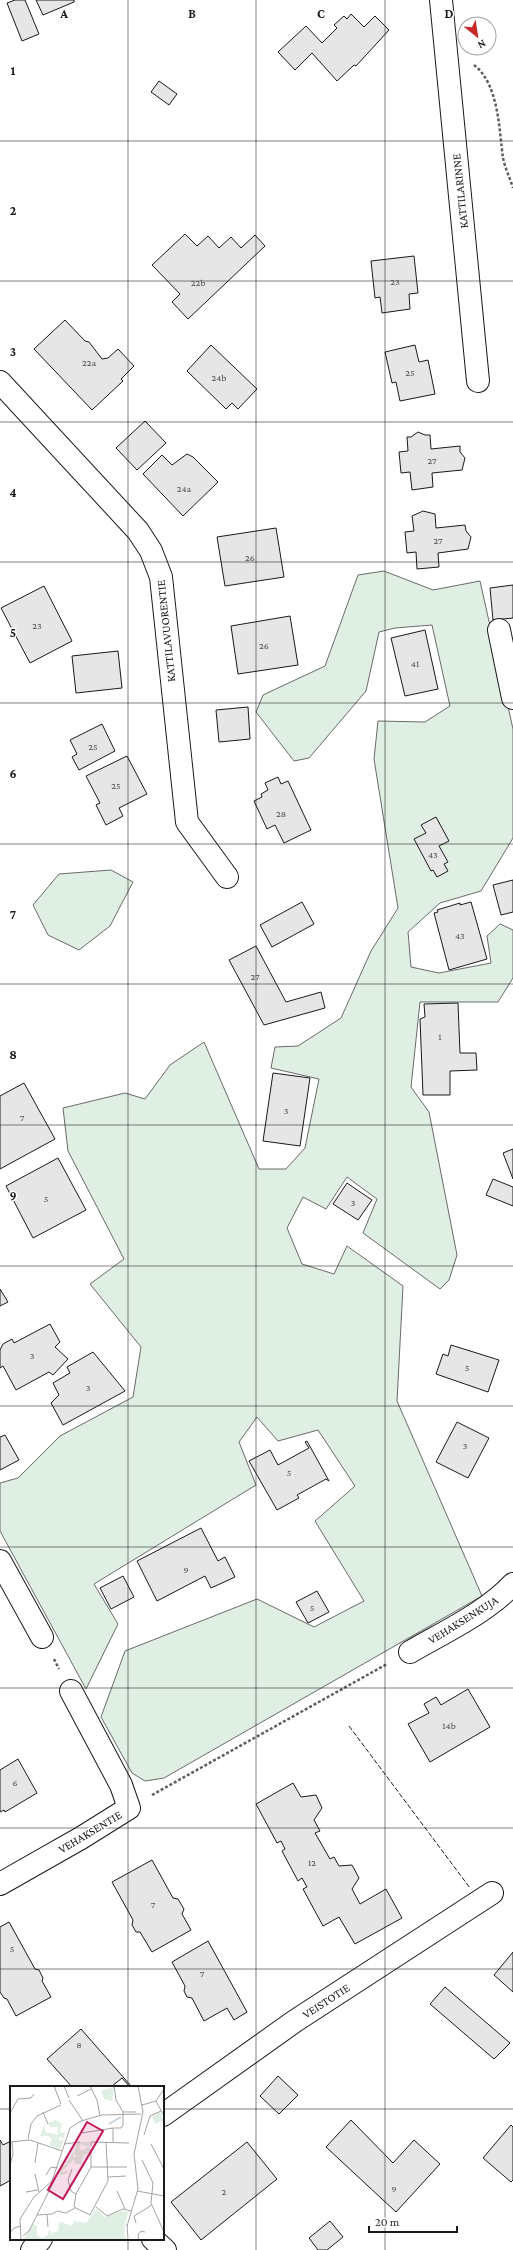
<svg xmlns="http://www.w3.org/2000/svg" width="513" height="2250" font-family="'Crimson Pro',serif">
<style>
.green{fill:#e0efe3;stroke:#6a6a6a}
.building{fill:#e6e6e6;stroke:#1a1a1a}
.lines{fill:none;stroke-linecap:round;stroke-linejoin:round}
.minor-casing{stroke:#1a1a1a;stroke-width:24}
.path{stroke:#5f5f5f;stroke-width:2.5;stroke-dasharray:3 2;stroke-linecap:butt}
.minor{stroke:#fff;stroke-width:22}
.fence{stroke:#1a1a1a;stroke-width:1;stroke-dasharray:5 2;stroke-linecap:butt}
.grid{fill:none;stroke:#1a1a1a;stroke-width:1;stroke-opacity:0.55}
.labels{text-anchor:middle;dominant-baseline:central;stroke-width:3;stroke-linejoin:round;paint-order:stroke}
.number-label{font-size:10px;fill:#4d4d4d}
.street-label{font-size:12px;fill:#1a1a1a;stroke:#fff}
.inset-river{fill:none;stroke:#c6d2dc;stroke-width:2}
.inset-road{fill:none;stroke:#a3a3a3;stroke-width:1}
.view{fill:#c2185b;fill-opacity:0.15;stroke:#c2185b;stroke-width:2}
.inset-edge{fill:none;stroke:#1a1a1a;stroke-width:2}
.grid-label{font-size:13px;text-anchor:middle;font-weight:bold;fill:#1a1a1a;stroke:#fff;stroke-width:3;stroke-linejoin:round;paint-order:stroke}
</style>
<rect width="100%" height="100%" fill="#fff"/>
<g class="green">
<polygon points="384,571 433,590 480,581 513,729 513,838 481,891 440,903 408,932 411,967 439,973 491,963 487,936 500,924 513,930 513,978 498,1002 420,1002 411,1087 429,1112 457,1255 449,1280 440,1289 363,1233 377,1199 347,1177 326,1209 303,1197 287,1228 302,1264 334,1274 347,1246 403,1286 397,1401 482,1596 164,1778 145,1781 132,1773 101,1717 125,1651 257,1599 314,1627 364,1601 315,1521 355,1486 318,1430 278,1441 257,1417 239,1442 256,1485 94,1584 118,1624 86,1689 0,1531 0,1483 18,1478 60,1436 133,1397 141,1347 90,1284 124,1259 68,1151 63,1108 125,1093 145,1099 170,1065 204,1042 259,1169 286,1169 305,1148 319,1079 271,1068 275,1047 298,1046 341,1018 371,951 398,908 374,759 378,721 425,722 450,706 432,625 395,628 379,632 366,691 309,758 294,761 256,712 263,695 325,666 358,575"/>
<polygon points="111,870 133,882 110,926 79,950 48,935 33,905 59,874"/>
</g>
<g class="building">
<polygon points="15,0 25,0 39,34 22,41 7,3"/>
<polygon points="36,0 74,0 74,2 43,15"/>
<polygon points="351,14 364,27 375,16 389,30 356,66 354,65 337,81 312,53 295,70 278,52 306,26 322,43 337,28 334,25 344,16 347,19"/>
<polygon points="159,81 177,94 169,105 151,92"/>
<polygon points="185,234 197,246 208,236 219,248 231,237 241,248 255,235 265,246 188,319 172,302 180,294 152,265"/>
<polygon points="414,256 418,293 409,294 410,309 382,313 380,297 375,298 371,261"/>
<polygon points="65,320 85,341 89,342 102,359 108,358 118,349 134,366 121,379 123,381 92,410 34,349"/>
<polygon points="211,345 257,389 238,409 232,403 226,409 187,371"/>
<polygon points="415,345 419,362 428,360 435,394 400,401 396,382 392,383 385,352"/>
<polygon points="145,421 166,443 137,470 116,448"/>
<polygon points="418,432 425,435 430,435 431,449 460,446 460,452 465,458 462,470 432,473 433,487 412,490 410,472 401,473 399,452 408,451 407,437 411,437"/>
<polygon points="187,454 193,457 218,482 183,516 143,474 162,455 172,465"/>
<polygon points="423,511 435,514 436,528 465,525 466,531 471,537 468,549 438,553 439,567 417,569 416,552 407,553 405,532 414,531 412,516"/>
<polygon points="276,528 284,577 225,586 217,537"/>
<polygon points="513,585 513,618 493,620 490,588"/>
<polygon points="44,586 72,641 30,663 1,608"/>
<polygon points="290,616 298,665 238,674 231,626"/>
<polygon points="425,630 438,689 405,696 391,638"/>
<polygon points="118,651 122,688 76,693 72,656"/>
<polygon points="248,707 250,739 219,742 216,710"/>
<polygon points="102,724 115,751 79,770 72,757 77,754 70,740"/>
<polygon points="127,756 147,794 119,808 123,816 106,825 96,805 100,803 86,776"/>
<polygon points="278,777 281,784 288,781 311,830 284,843 275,825 267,829 254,801 262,797 261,794 268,790 265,783"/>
<polygon points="436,817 449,841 439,846 448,862 444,864 448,871 437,877 433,870 431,871 414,839 426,833 421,825"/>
<polygon points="513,880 513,912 501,915 493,885"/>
<polygon points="302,902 314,924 272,947 260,925"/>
<polygon points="471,902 487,959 449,970 434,913 438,912 437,910 460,903 460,905"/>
<polygon points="256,946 286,1002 321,992 325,1008 264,1025 229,960"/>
<polygon points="458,1003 460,1053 476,1053 477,1070 450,1071 450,1095 423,1095 420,1019 425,1017 424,1004"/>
<polygon points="273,1073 310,1078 300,1146 263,1141"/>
<polygon points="24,1083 55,1139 0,1169 0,1096"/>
<polygon points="513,1149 513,1179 503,1153"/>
<polygon points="58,1158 86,1210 33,1238 6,1186"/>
<polygon points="493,1179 513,1187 513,1206 486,1195"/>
<polygon points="347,1183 372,1200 358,1220 333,1204"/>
<polygon points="0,1289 8,1302 0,1306"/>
<polygon points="50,1324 60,1342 55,1347 68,1359 53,1375 49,1372 16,1390 3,1366 0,1368 0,1350 3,1344 12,1339 14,1343"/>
<polygon points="451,1345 499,1360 488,1392 436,1374 443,1354 448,1356"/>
<polygon points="93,1352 125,1391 63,1425 51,1403 59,1395 53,1383 70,1373 67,1367"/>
<polygon points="457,1422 489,1438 468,1478 436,1462"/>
<polygon points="5,1435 19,1460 0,1470 0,1437"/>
<polygon points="307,1441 329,1481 326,1479 297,1495 299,1498 277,1510 249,1461 270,1450 278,1465 309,1448 305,1442"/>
<polygon points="201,1528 218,1561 225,1557 235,1577 211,1588 205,1576 157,1601 137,1561"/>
<polygon points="123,1576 134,1597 111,1609 100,1588"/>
<polygon points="317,1591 329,1612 308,1623 296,1602"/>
<polygon points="468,1689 490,1727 430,1762 408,1724 429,1713 424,1704 436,1697 441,1705"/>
<polygon points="18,1759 37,1793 5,1812 4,1810 0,1812 0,1770"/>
<polygon points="293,1783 301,1797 316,1795 322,1808 314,1820 320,1831 315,1833 330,1859 334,1857 339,1866 352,1865 359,1878 352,1889 360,1904 386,1889 402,1918 355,1944 339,1917 323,1926 303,1889 307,1887 302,1878 298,1881 282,1851 285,1849 281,1841 277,1843 256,1804"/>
<polygon points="152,1860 173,1898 178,1899 184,1909 182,1914 191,1930 152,1952 140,1932 136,1932 132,1925 133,1920 112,1882"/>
<polygon points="9,1922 35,1969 39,1970 43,1978 42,1981 51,1997 16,2016 7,1999 4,1998 0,1992 0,1927"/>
<polygon points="208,1941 247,2012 234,2020 227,2008 204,2021 192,1998 187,1997 184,1991 185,1986 172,1962"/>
<polygon points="513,1952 513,1992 494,1975"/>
<polygon points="445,1987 510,2043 494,2059 430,2004"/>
<polygon points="81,2029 131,2086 133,2086 130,2087 122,2078 111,2087 72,2087 47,2059"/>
<polygon points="278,2076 298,2095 279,2114 260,2096"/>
<polygon points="351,2120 393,2163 414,2140 440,2164 396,2212 326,2147"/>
<polygon points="511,2125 513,2127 513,2180 511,2182 483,2158"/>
<polygon points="0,2140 3,2145 11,2141 11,2180 0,2186"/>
<polygon points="247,2142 277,2179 201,2240 171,2202"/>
<polygon points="330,2221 343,2237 327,2250 318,2250 309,2238"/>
</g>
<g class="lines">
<defs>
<g id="minor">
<polyline points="441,0 478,381"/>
<polyline points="0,382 138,531 151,551 161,577 187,822 227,877"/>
<polyline points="499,630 513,698"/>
<polyline points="0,1561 42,1637"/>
<path d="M410,1652C444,1632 486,1613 513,1584"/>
<polyline points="0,1884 81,1838 129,1808 121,1785 71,1691"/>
<polyline points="163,2115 295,2021 492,1893"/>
<polyline points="153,2239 165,2250"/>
<polyline points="32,2250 41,2239"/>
</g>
</defs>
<use href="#minor" class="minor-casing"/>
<g class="path">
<path d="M474,65C499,84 499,130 503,158C505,168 510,178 513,188"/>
<polyline points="54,1659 59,1669"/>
<polyline points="152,1795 387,1664"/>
</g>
<use href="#minor" class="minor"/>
<polyline class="fence" points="349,1726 470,1888"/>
</g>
<path class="grid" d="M128,0V2087M256,0V2250M385,0V2250M0,141H513M0,281H513M0,422H513M0,562H513M0,703H513M0,844H513M0,984H513M0,1125H513M0,1266H513M0,1406H513M0,1547H513M0,1688H513M0,1828H513M0,1969H513M0,2109H11M163,2109H513M128,2239V2250"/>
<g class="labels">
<g class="number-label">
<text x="395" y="281">23</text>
<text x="198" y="282">22b</text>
<text x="89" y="362">22a</text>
<text x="410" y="372">25</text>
<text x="219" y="377">24b</text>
<text x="432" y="460">27</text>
<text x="184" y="488">24a</text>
<text x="438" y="540">27</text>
<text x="250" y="557">26</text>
<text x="37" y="625">23</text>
<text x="264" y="645">26</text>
<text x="415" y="663">41</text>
<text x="93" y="746">25</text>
<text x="116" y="785">25</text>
<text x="281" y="813">28</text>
<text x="433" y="854">43</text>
<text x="460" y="935">43</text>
<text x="255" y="976">27</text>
<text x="440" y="1036">1</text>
<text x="286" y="1110">3</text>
<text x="22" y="1117">7</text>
<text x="46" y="1198">5</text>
<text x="353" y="1202">3</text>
<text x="32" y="1355">3</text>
<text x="467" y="1367">5</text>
<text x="88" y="1387">3</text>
<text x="465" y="1445">3</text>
<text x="289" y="1472">5</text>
<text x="186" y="1569">9</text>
<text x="312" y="1607">5</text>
<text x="449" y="1725">14b</text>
<text x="15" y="1782">6</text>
<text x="312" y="1862">12</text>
<text x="153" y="1904">7</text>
<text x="12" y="1948">5</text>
<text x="202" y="1973">7</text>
<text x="79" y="2044">8</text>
<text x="394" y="2188">9</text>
<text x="224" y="2191">2</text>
</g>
<g class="street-label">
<text transform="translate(460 191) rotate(-96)">KATTILARINNE</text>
<text transform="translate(166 631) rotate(-96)">KATTILAVUORENTIE</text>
<text transform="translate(463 1620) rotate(-32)">VEHAKSENKUJA</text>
<text transform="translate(90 1832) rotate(-31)">VEHAKSENTIE</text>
<text transform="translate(326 2001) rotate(-33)">VEISTOTIE</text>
</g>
</g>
<g transform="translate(10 2086)">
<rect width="154" height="154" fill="#fff"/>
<path d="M104,1L102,15L94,13L91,5ZM150,26L154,34L145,38L142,30ZM46,34L52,38L50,46L55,47L54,52L48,51L50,55L54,53L50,63L39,59L42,53L38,50H30L35,37V46L49,49L47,46L49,41H40L38,37ZM67,56H80L78,61L71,58L69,62L71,65L80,60V68H74L71,78H65L64,73L51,86L57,85L58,87L52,89L49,87L51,81L58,77L54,75H58L63,66V71H66L64,67ZM86,123L95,131L112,125L118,126L114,144L116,154H13L23,138L27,140V149L31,152L37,150L39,143L42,147L48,145L49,137L51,136L62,140L64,135L76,137Z" fill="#e0efe3"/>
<path class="inset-river" d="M99,38L111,31"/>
<path class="inset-road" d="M44,0L51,18M54,0L59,12M80,0L87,14L90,30M67,10L81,3M59,14L73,35M146,15L154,30M132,19L146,15L154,3M33,26L38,38M113,26H126M0,27L8,13L21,12L24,8M72,47L103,42M134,49L140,30L151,25M18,53L21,38L27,30L51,19M0,56L20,54L52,65M103,56V42H111L113,39V26L106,14L104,0M54,58L70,56M141,58L154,83M81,60V56L119,57M81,63V81M132,74L143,97L141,117L154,146M25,77L28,57M0,79L3,68L2,56M62,83L58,94L61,105L66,108L64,121L80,129L98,95L96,56M25,88L29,106M36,89L41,81L48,82M98,91L116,90M107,105L115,123M127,105L154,110M16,106L28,104M66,108L81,81H117M86,121L97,130L113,123L121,125M47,125L56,127L65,122M27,129L42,128L47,125M37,129L38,141M126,137L124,130L142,119M117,138L118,154M117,140L128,103L124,68L133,26L128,0M0,147L4,142L11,140M13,150L19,145L45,93M11,154L10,133L24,111L42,95L60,42L71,35L92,29L131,28M129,154L128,149L131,145L135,146"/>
<path class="view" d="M77,36L93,45L53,113L38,104Z"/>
<rect width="154" height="154" class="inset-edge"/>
</g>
<g class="grid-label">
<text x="64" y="18">A</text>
<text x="192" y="18">B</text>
<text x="321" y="18">C</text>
<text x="449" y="18">D</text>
<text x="13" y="75">1</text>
<text x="13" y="215">2</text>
<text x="13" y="356">3</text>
<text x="13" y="497">4</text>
<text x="13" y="637">5</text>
<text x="13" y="778">6</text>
<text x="13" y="919">7</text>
<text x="13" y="1059">8</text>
<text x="13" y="1200">9</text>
</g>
<g transform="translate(477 36) rotate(150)"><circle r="19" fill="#ffffff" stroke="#a3a3a3"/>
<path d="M0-3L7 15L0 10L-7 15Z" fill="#c62828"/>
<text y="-6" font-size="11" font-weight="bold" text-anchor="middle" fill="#1a1a1a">N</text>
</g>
<path d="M369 2226v6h88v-6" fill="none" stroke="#1a1a1a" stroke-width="2"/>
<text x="375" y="2226" font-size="12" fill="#1a1a1a" stroke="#ffffff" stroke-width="3" paint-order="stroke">20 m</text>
</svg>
